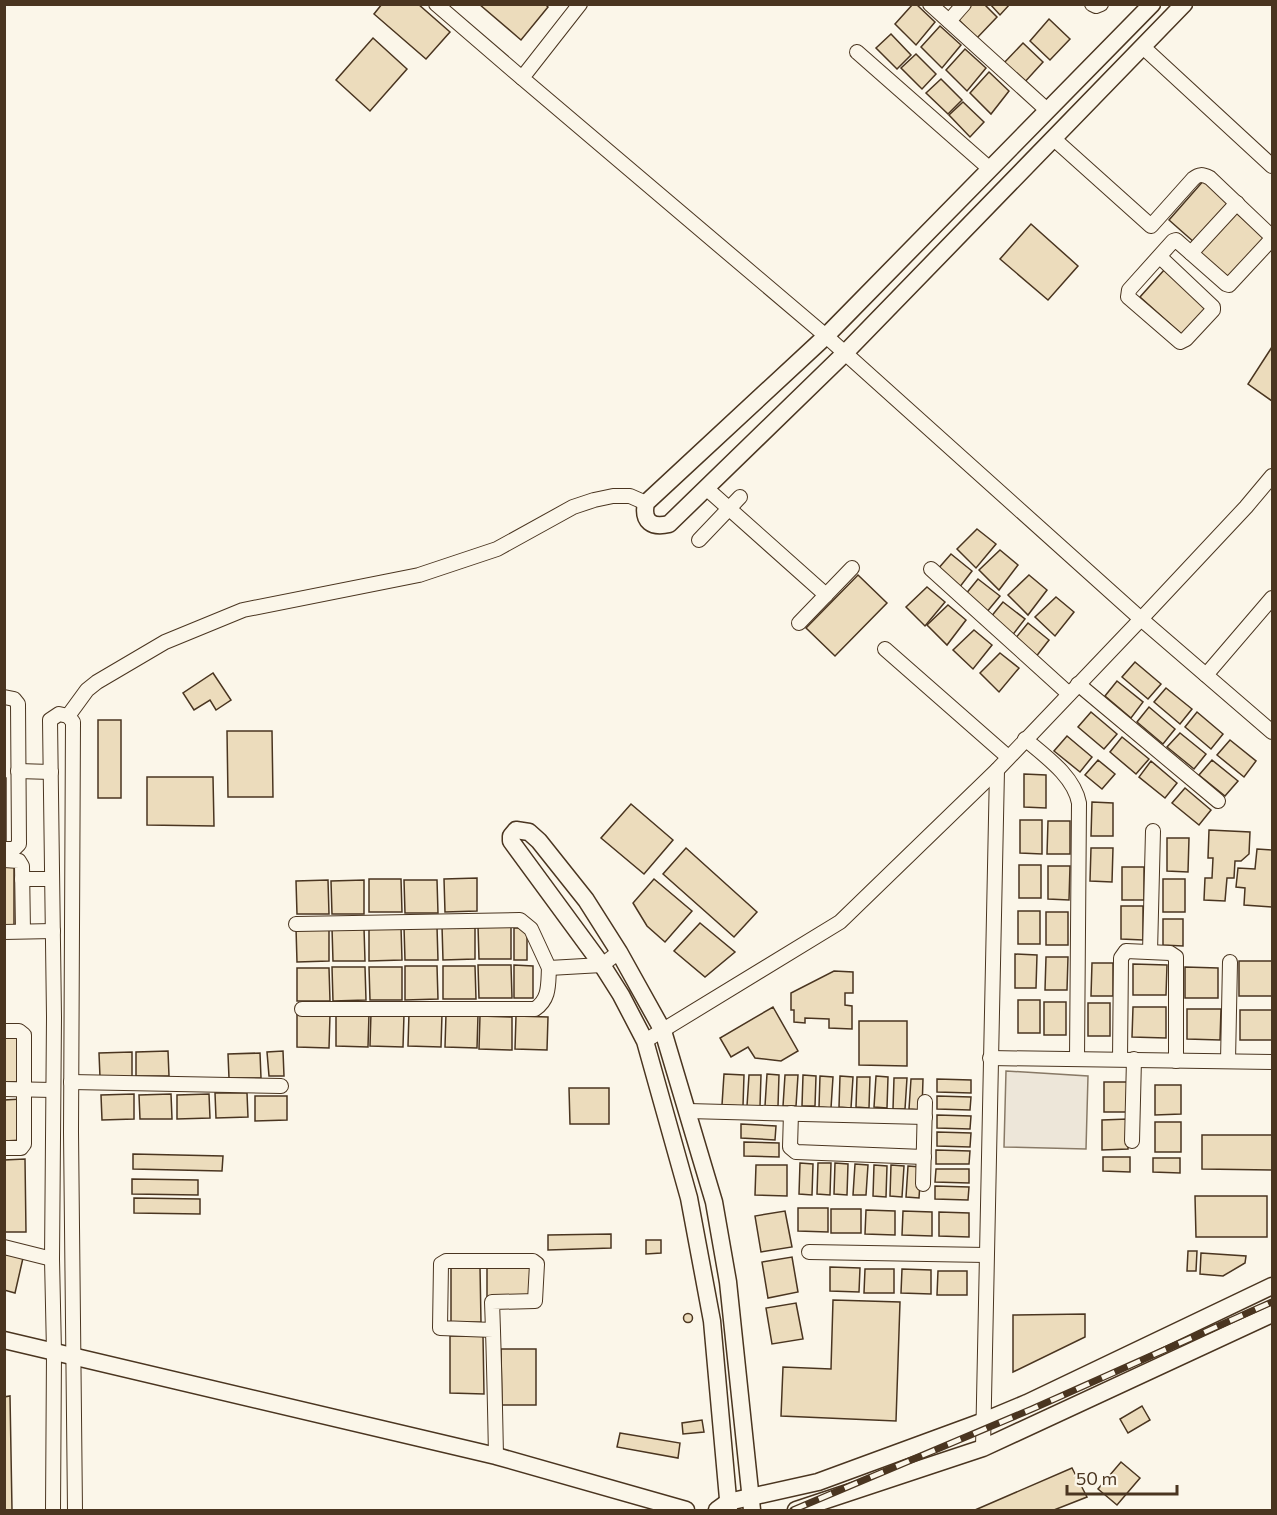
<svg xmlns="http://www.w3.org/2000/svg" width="1277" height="1515" font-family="Commissioner,sans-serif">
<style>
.green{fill:#ede6d9;stroke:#887966;stroke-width:1.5}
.building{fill:#ecdcbc;stroke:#4a3520;stroke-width:1.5}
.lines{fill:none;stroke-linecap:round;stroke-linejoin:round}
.minor-casing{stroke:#4a3520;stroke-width:16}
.tertiary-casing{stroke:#4a3520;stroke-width:19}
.minor{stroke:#fbf6e9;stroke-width:14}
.tertiary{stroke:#fbf6e9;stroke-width:16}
.rail-casing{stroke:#4a3520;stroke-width:7}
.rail{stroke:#fbf6e9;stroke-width:4.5;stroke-dasharray:14;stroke-linecap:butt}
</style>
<rect width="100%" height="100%" fill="#fbf6e9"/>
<polygon class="green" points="1006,1071 1088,1076 1086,1149 1004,1147"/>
<g class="building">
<polygon points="382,4 418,4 450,32 426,59 374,14"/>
<polygon points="479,4 545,4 548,7 521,40"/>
<polygon points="913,4 916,4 935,22 916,45 895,24"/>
<polygon points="971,4 984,4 997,17 977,38 958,19"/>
<polygon points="990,4 1010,4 1000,15"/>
<polygon points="1049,19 1070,39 1050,60 1030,41"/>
<polygon points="940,26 961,45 942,68 921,47"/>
<polygon points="891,34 911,55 897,69 876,48"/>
<polygon points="373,38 407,69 370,111 336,80"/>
<polygon points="1023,43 1043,62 1023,84 1003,64"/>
<polygon points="965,49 986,68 967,91 946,70"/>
<polygon points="916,54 936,74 922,89 901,68"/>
<polygon points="989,72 1009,91 991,114 970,93"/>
<polygon points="941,79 962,100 948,114 926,93"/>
<polygon points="963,102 984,122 970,137 949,115"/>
<polygon points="1205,179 1232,201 1195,243 1169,220"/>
<polygon points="1234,211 1267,240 1230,281 1197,253"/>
<polygon points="1031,224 1078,266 1048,300 1000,259"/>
<polygon points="1165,269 1210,308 1185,337 1140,297"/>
<polygon points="1272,347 1272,401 1248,384"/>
<polygon points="977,529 996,544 976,568 957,549"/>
<polygon points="1000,550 1018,565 999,590 979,570"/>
<polygon points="951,554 972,571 959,588 937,570"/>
<polygon points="858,575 887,603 835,656 806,628"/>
<polygon points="1029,575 1047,590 1028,615 1008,595"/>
<polygon points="978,579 1000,596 986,613 965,595"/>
<polygon points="927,587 945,602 925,626 906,607"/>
<polygon points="1056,597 1074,612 1055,636 1035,617"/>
<polygon points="1003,602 1025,619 1011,637 990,618"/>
<polygon points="948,605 966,620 947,645 927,625"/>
<polygon points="1028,623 1049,640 1035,658 1014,640"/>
<polygon points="974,630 992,645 973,669 953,650"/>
<polygon points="1000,653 1019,668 999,692 980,673"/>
<polygon points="1135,662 1161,684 1148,699 1122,677"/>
<polygon points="213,673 231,700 216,710 210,700 194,710 183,693"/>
<polygon points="1117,681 1143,702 1131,718 1105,696"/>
<polygon points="1166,688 1192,709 1180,724 1154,702"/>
<polygon points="1149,707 1175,729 1163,744 1137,722"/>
<polygon points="1091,712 1117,734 1104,749 1078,727"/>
<polygon points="1197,712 1223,734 1211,749 1185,727"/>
<rect x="98" y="720" width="23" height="78"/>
<polygon points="227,731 272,731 273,797 228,797"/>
<polygon points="1180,733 1206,754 1194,769 1167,747"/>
<polygon points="1067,736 1092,757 1080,772 1054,751"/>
<polygon points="1122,737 1149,759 1136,774 1110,752"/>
<polygon points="1230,740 1256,761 1244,777 1217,755"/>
<polygon points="1098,760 1115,774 1102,789 1085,775"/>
<polygon points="1212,760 1238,781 1225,796 1199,775"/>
<polygon points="1151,761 1177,783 1165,798 1139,777"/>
<polygon points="1024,774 1046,775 1046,808 1024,807"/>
<polygon points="147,777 213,777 214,826 147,825"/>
<rect x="4" y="778" width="2" height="65"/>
<polygon points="1185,788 1211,810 1199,825 1172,803"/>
<polygon points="1092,802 1113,803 1113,836 1091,836"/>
<polygon points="631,804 673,840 644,874 601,838"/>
<polygon points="1020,820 1042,820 1042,854 1020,853"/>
<polygon points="1048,821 1070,821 1070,854 1047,854"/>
<polygon points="1209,830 1250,832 1249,854 1241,861 1235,861 1234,878 1227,878 1225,901 1204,900 1205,878 1212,878 1213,858 1208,858"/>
<polygon points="1167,838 1189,838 1188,872 1167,871"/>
<polygon points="686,848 757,912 734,937 663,874"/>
<polygon points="1091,848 1113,848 1112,882 1090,881"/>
<polygon points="1257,849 1272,850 1272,907 1244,905 1245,888 1236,887 1238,868 1255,869"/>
<rect x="4" y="865" width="10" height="64"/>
<rect x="1019" y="865" width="22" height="33"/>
<polygon points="1048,866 1070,866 1069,900 1048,899"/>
<rect x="1122" y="867" width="22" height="33"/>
<polygon points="477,878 477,911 445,912 444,879"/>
<polygon points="369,879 401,879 402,912 369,912"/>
<polygon points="654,879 692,911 665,942 647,926 633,903"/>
<rect x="1163" y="879" width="22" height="33"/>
<polygon points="328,880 329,914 297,914 296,881"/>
<polygon points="364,880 364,914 332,914 331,881"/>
<polygon points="404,880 437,880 438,913 405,913"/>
<polygon points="1121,906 1143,906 1143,940 1121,939"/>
<rect x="1018" y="911" width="22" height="33"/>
<rect x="1046" y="912" width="22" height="33"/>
<polygon points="1163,919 1183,919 1183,946 1163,945"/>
<polygon points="700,923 735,952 705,977 674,951"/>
<polygon points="511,925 511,959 479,959 478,926"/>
<polygon points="442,926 475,926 475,959 443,960"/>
<polygon points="401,927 402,960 369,961 369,928"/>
<polygon points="404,927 437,927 438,960 405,960"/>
<polygon points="296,928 329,928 329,961 297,962"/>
<polygon points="332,928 364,928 365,961 333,961"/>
<rect x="514" y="928" width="13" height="32"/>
<polygon points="1015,954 1037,955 1036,988 1015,988"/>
<polygon points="1046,957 1068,957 1067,990 1045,990"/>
<rect x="1239" y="961" width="33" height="35"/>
<polygon points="1092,963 1113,963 1113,996 1091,996"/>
<polygon points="1133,964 1167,965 1166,995 1133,995"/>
<polygon points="478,965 511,965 512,998 479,998"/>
<polygon points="514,965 533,966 533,998 514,998"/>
<polygon points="405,966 437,966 438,999 405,1000"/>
<polygon points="443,966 475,966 476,999 443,999"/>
<polygon points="332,967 365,967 366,1000 333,1001"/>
<polygon points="369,967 402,967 402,1000 370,1000"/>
<polygon points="1185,967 1218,968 1218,998 1185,998"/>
<polygon points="297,968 329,968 330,1001 297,1001"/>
<polygon points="834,971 853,972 853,993 845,993 845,1005 852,1006 852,1029 829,1028 829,1019 805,1018 805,1023 794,1022 794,1010 791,1010 791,993"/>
<rect x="1018" y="1000" width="22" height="33"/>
<rect x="1044" y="1002" width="22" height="33"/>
<rect x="1088" y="1003" width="22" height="33"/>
<polygon points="773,1007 798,1051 781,1061 755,1058 748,1047 731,1057 720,1038"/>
<polygon points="1133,1007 1166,1007 1166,1038 1132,1037"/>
<polygon points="1187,1009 1221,1009 1220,1040 1187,1039"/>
<rect x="1240" y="1010" width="32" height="30"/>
<polygon points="336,1013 369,1014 368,1047 336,1046"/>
<polygon points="371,1013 404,1014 403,1047 370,1046"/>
<polygon points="409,1013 442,1014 441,1047 408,1046"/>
<polygon points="297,1014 330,1015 329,1048 297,1047"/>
<polygon points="446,1014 478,1015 477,1048 445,1047"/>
<polygon points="480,1016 512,1017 512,1050 479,1049"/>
<polygon points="516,1016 548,1017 547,1050 515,1049"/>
<polygon points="859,1021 907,1021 907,1066 859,1065"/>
<rect x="4" y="1036" width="17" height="46"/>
<polygon points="168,1051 169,1076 136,1076 136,1052"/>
<polygon points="283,1051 284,1076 269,1076 267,1052"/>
<polygon points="132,1052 132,1077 100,1077 99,1053"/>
<polygon points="260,1053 261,1078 229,1078 228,1054"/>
<polygon points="724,1074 744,1075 743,1106 722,1105"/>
<polygon points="767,1074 779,1075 778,1106 765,1106"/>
<polygon points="749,1075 761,1075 760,1106 747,1106"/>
<polygon points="785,1075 798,1075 796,1106 783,1106"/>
<polygon points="803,1075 816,1076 815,1106 802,1106"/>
<polygon points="820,1076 833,1077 831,1108 819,1107"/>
<polygon points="840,1076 853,1077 851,1108 839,1107"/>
<polygon points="876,1076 888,1077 887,1108 874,1107"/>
<polygon points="857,1077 870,1077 869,1108 856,1107"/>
<polygon points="894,1078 907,1078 905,1109 893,1109"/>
<polygon points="911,1079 923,1079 922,1110 909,1109"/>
<polygon points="937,1079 971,1080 971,1093 937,1092"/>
<rect x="1104" y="1082" width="26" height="30"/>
<polygon points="1155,1085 1181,1085 1181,1114 1155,1115"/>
<polygon points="569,1088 609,1088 609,1124 570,1124"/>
<polygon points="215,1093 247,1093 248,1117 216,1118"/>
<polygon points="134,1094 134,1119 102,1120 101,1095"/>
<polygon points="171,1094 172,1119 140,1119 139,1095"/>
<polygon points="209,1094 210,1118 177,1119 177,1095"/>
<polygon points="255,1096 287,1096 287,1120 255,1121"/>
<polygon points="937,1096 971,1097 970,1110 937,1109"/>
<polygon points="22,1099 23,1140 4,1141 4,1100"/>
<polygon points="937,1115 971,1116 970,1129 937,1128"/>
<polygon points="1128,1119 1128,1149 1102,1150 1102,1120"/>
<rect x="1155" y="1122" width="26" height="30"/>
<polygon points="741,1124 776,1126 775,1140 741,1138"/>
<polygon points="937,1132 971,1133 970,1147 937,1146"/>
<polygon points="1202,1135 1272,1135 1272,1170 1202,1169"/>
<polygon points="744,1142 779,1143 779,1157 744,1156"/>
<polygon points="936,1150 970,1151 969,1164 936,1164"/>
<polygon points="133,1154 223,1156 222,1171 133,1169"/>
<polygon points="1103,1157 1130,1157 1130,1172 1103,1171"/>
<polygon points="1153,1158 1180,1158 1180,1173 1153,1172"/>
<polygon points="25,1159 26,1232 4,1232 4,1160"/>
<polygon points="800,1163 813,1164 812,1195 799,1194"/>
<polygon points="818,1163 831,1163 830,1195 817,1194"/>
<polygon points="835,1163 848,1164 847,1195 834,1194"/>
<polygon points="855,1164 868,1165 866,1195 853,1195"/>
<polygon points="756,1165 787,1165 787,1196 755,1195"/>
<polygon points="874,1165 887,1166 886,1197 873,1196"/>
<polygon points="891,1165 904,1166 902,1197 890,1196"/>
<polygon points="908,1166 921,1167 919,1198 906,1197"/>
<polygon points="936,1169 969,1169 969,1183 935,1182"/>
<polygon points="132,1179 198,1180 198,1195 132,1194"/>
<polygon points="935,1186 969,1187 968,1200 935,1199"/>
<polygon points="1195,1196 1267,1196 1267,1237 1196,1237"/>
<polygon points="134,1198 200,1199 200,1214 134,1213"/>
<polygon points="798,1208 828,1208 828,1232 798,1231"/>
<rect x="831" y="1209" width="30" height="24"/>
<polygon points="866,1210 895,1211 895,1235 865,1234"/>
<polygon points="785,1211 792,1247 761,1252 755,1216"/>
<polygon points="903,1211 932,1212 932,1236 902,1235"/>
<polygon points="939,1212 969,1213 969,1237 939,1236"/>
<polygon points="611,1234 611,1248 548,1250 548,1235"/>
<polygon points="646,1240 661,1240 661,1253 646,1254"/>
<polygon points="1188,1251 1197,1251 1196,1271 1187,1271"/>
<polygon points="1201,1253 1246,1256 1245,1263 1223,1276 1200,1274"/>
<polygon points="4,1254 23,1258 15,1293 4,1290"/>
<polygon points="792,1257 798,1292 768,1298 762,1262"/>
<polygon points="451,1267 480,1267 481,1322 451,1323"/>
<polygon points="830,1267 860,1268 859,1292 830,1291"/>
<polygon points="487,1268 535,1268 535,1299 487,1298"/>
<polygon points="865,1269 894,1269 894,1293 864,1293"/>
<polygon points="902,1269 931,1270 931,1294 901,1293"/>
<polygon points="938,1271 967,1271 967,1295 937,1295"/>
<polygon points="833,1300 900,1302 896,1421 781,1416 783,1367 831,1369"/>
<polygon points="796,1303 803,1339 772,1344 766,1308"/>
<circle cx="688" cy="1318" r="4.5"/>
<polygon points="1085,1314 1085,1337 1013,1372 1013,1315"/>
<polygon points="450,1336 483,1336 484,1394 450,1393"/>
<polygon points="501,1349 536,1349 536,1405 502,1405"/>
<polygon points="10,1396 12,1510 4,1510 4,1397"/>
<polygon points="1142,1406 1150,1420 1128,1433 1120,1419"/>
<polygon points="702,1420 704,1432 683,1434 682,1423"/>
<polygon points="620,1433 680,1443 678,1458 617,1447"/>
<polygon points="1121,1462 1140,1478 1117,1505 1098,1489"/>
<polygon points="1072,1468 1087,1497 1054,1510 975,1510"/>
</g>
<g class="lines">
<defs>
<g id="minor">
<polyline points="436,4 522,78"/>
<polyline points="580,4 522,78 826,336 1141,619 1272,732"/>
<polyline points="930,4 1047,110"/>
<polyline points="1092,4 1096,6 1101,4"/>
<polyline points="949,21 964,4"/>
<polyline points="1143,47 1272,166"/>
<polyline points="857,52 990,169"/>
<path d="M1054,139L1151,226L1193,179C1199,174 1202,174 1210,178L1271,236L1269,242L1229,285L1226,284L1176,240L1173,241L1129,290L1128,297L1180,342L1186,339L1213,310V307L1160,257"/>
<polyline points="1191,253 1237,203"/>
<polyline points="706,488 826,595"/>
<polyline points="699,540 740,497"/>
<polyline points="931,569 1069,694"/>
<polyline points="799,623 852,568"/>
<polyline points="885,649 1008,757"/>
<polyline points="1206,675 1272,598"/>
<polyline points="1078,684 1218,801"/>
<polyline points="4,697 14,699 18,704 19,844 14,849 4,849"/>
<polyline points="68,716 87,690 97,682 165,642 243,610 419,575 497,549 573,507 594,500 613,496 630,496 646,503"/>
<path d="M1025,739C1045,756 1074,776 1079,803L1077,1059"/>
<polyline points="18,771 51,772"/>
<polyline points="4,860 19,861 22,866 23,931"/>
<polyline points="22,879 52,879"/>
<polyline points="296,924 520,920 531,929 549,968 602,965 619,952"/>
<polyline points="4,932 53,931"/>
<polyline points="1150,952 1153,831"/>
<path d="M302,1009H535C550,999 548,984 549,968"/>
<polyline points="4,1031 19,1031 24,1035 24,1144 21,1148 4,1148"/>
<polyline points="645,1041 840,922 997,770 1141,619 1246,507 1272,476"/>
<polyline points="990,1058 1272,1062"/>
<polyline points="1120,1059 1121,958 1126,951 1170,953 1176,957 1176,1061"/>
<polyline points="1228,1061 1230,962"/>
<polyline points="71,1082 281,1086"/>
<polyline points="4,1089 53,1090"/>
<polyline points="688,1111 925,1117"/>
<polyline points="791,1113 790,1147 796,1152 924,1157"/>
<polyline points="1132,1141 1134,1059"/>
<polyline points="923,1184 925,1102"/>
<polyline points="4,1247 52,1259"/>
<polyline points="809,1252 986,1255"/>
<path d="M493,1330L440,1328L441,1264L446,1261H533L537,1264L535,1301L492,1302C494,1353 495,1405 496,1456"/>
<polyline points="983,1448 997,770"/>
<polyline points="53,1510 54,1352 52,1259 54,1017 50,720 59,714 68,716 73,722 71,1132 75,1510"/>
</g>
<g id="tertiary">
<path d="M1152,4L826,336L646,503C642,522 652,528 669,524L844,354L1184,4"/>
<polyline points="4,1340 496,1456 686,1510"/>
<polyline points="717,1510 728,1502 818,1482 984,1421 1027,1403 1272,1286"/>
<polyline points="729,1510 712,1321 689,1198 645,1041 621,995 602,965 511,841 511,836 516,830 529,832 539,841 586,900 619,952 663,1031 714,1202 728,1282 752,1510"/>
<polyline points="796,1510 983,1448 1272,1314"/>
</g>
</defs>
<use href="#minor" class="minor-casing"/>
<use href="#tertiary" class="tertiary-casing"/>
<use href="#minor" class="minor"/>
<use href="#tertiary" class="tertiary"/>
<defs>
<polyline id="rail" points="793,1510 1032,1409 1272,1302"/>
</defs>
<use href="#rail" class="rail-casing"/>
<use href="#rail" class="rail"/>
</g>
<rect width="1277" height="1515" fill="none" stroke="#4a3520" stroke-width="12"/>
<path d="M1067 1485v9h110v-9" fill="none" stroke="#4a3520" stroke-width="3"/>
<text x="1076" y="1485" font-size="18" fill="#4a3520" stroke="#fbf6e9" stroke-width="4.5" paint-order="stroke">50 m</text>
</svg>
